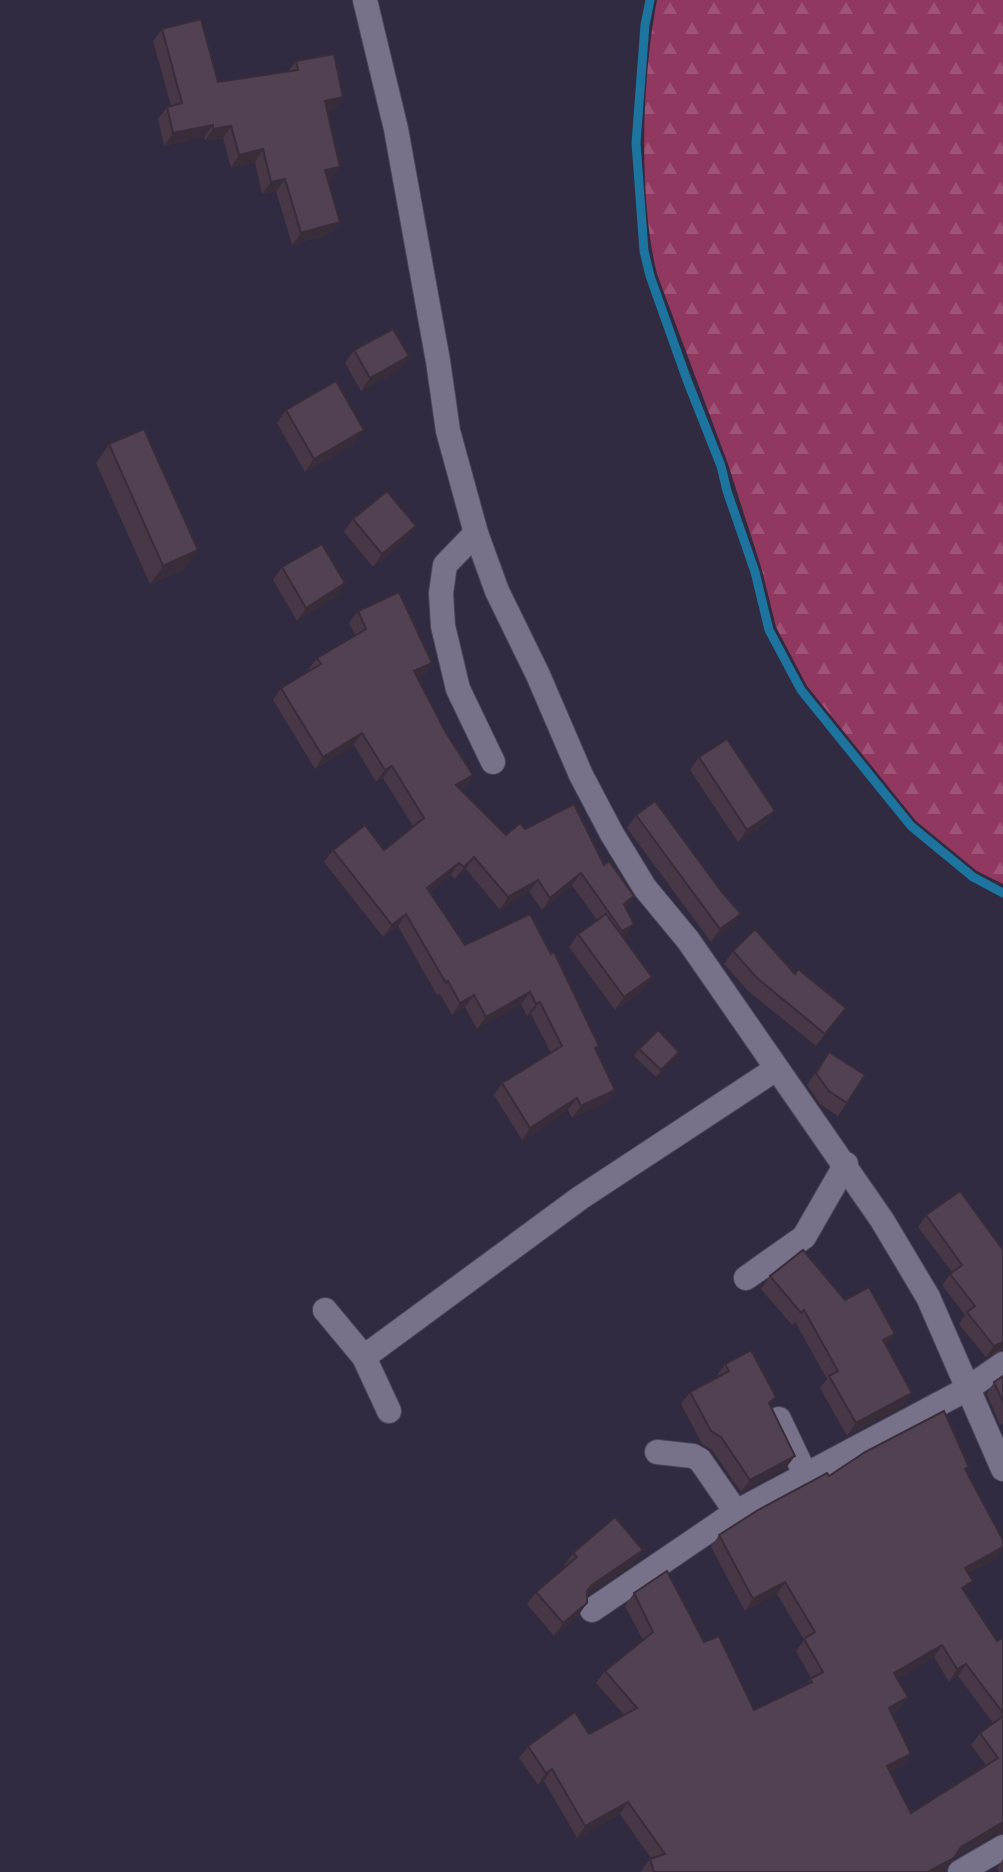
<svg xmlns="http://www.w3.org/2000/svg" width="1003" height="1872" font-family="'PT Serif',serif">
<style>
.forest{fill:url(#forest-firs)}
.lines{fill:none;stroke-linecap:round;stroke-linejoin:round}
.stream{stroke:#1d749e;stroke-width:9}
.street-casing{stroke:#4a4657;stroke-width:26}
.secondary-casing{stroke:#4a4657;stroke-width:26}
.street{stroke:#77728a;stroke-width:24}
.secondary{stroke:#77728a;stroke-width:24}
.wall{fill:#473747;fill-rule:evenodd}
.shaded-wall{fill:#392d3a}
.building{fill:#524053;stroke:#392d3a;stroke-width:2}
</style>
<defs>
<pattern id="forest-firs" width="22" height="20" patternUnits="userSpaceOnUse" patternTransform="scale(2)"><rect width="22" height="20" fill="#903860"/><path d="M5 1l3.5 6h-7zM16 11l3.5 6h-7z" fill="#9f5477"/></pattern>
</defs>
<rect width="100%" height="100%" fill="#302b40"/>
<path class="forest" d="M657,0H1003V884L977,871L916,821L807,686L776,627L762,570L728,464L657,274C638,197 642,78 657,0Z"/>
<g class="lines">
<polyline class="stream" points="650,0 645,25 636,143 644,251 650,276 687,380 721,466 727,491 755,572 769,630 801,690 911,826 973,877 1003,893"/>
<defs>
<g id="street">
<polyline points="476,533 445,565 441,593 443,626 458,689 493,762"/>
<polyline points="746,1278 804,1237 846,1164"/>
<polyline points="325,1310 364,1357 389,1411"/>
<polyline points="364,1357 580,1198 776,1069"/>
<polyline points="779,1419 806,1476"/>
<polyline points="657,1452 693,1456 700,1460 736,1512"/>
<polyline points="592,1610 736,1512 967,1389 1003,1364"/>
<polyline points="960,1872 1003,1847"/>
</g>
<polyline id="secondary" points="365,0 396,129 438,361 448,431 476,533 497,591 538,675 581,775 612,834 645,888 688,940 882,1220 928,1297 1003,1469"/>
</defs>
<use href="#street" class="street-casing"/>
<use href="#secondary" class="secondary-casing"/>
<use href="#street" class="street"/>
<use href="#secondary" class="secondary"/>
</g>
<g class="wall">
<polygon points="162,29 218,82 288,71 296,61 343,97 334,110 327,111 331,179 328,180 340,222 331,234 292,245 276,191 262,194 255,162 231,168 223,138 205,141 204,137 164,146 158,119 167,107 171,106 153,41"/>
<polygon points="354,350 409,356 400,369 361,391 345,363"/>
<polygon points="286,410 355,443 305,472 277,423"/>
<polygon points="109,444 185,569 150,584 96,463"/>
<polygon points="353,519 407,539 373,567 344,532"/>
<polygon points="282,567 337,596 297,621 273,580"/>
<polygon points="358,611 432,663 424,675 418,678 465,787 461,790 506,835 525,829 604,865 634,896 626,908 626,936 623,937 643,990 615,1010 569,947 578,934 597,920 572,885 542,910 529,892 500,910 466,869 455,879 451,875 430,892 465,945 530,914 615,1090 607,1102 572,1118 568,1110 522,1140 494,1095 502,1083 551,1053 531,1014 527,1016 521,1004 477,1029 465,1007 452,1015 440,994 437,995 398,926 383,937 324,862 333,850 384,850 413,826 383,778 376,782 354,745 315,769 273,700 281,688 309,671 308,670 317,658 355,635 349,623"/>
<polygon points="699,757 766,823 738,842 690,770"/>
<polygon points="636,815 732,926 711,942 627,828"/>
<polygon points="733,951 795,974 846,1008 816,1046 748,991 724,964"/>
<polygon points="639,1049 679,1052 675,1058 656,1077 634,1056"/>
<polygon points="829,1052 865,1075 838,1116 820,1104 807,1085"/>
<polygon points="926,1215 1003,1250 1003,1349 986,1357 959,1324 965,1315 942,1285 952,1272 918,1227"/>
<polygon points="770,1276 845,1300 886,1346 912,1393 903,1406 847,1436 820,1388 827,1379 795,1322 792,1325 761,1289"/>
<polygon points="725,1364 770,1406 786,1468 741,1492 712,1450 702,1444 681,1404 690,1392 716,1377"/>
<polygon points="1003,1376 1003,1423 1000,1425 987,1394 994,1382"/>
<path d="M966,1472L1003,1540V1550L998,1558L968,1573L973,1581L965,1592L997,1641L1003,1638V1834H995L954,1858L945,1871L943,1872H641V1871L651,1858L620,1814L577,1838L544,1781L538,1785L519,1758L528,1746L589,1734L624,1715L596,1683L605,1671L643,1640L625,1606L634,1593L704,1642L754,1710L806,1684L811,1678L796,1651L804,1640L777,1594L745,1611L711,1547L719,1535L829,1476ZM934,1657L949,1682L958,1676L993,1723L980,1733L971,1745L986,1765L911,1813L890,1772L903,1766L911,1754L891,1714L899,1709L908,1697L897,1678Z"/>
<polygon points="573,1553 634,1563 587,1595 578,1616 554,1636 527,1604 536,1592 565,1567 564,1566"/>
<polygon points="1003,1859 1003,1872 999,1872 997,1868"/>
</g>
<g class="shaded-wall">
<polygon points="343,97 334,110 316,113 325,101"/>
<polygon points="213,125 204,137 164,146 173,133"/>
<polygon points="231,126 223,138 205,141 213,129"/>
<polygon points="263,149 255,162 231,168 239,155"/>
<polygon points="340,167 331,179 317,182 325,170"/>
<polygon points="285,179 276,191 262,194 271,182"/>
<polygon points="340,222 331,234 292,245 301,233"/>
<polygon points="409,356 400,369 361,391 370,378"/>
<polygon points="364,430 355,443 305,472 314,459"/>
<polygon points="416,526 407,539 373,567 382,554"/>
<polygon points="198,550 185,569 150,584 163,566"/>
<polygon points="345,583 337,596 297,621 306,608"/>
<polygon points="432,663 424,675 406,683 414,671"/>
<polygon points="362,733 354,745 315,769 323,757"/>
<polygon points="392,766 383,778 376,782 385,770"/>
<polygon points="473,775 465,787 448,798 456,785"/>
<polygon points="775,811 766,823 738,842 747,830"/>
<polygon points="474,857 466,869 455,879 464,867"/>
<polygon points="459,863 451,875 419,900 427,888"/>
<polygon points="581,873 572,885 542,910 550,898"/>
<polygon points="538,880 529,892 500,910 508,897"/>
<polygon points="634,896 626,908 624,904"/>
<polygon points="406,914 398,926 383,937 392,925"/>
<polygon points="741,914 732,926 711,942 720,929"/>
<polygon points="634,924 626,936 614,943 622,931"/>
<polygon points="652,977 643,990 615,1010 624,997"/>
<polygon points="530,992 521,1004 477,1029 486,1017"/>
<polygon points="474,995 465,1007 452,1015 460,1003"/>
<polygon points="540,1002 531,1014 527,1016 536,1004"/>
<polygon points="846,1008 837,1021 816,1046 825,1034"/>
<polygon points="679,1052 675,1058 656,1077 661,1070"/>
<polygon points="615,1090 607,1102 572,1118 581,1106"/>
<polygon points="577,1098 568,1110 522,1140 530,1128"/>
<polygon points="895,1334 886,1346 883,1340"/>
<polygon points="1003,1342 1003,1348 986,1357 994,1346"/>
<polygon points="912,1393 903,1406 847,1436 856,1423"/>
<polygon points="795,1456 786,1468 741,1492 750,1480"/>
<polygon points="1003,1547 1003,1550 998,1558 956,1580 965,1568"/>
<polygon points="643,1550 634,1563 583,1598 592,1585"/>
<polygon points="973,1581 964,1594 962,1588"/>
<polygon points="785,1582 777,1594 745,1611 753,1599"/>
<polygon points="587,1603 578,1616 554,1636 563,1623"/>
<polygon points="942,1645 934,1657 885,1685 894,1673"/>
<polygon points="966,1664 958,1676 949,1682 957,1669"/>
<polygon points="908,1697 899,1709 880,1720 889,1708"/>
<polygon points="911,1754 903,1766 878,1778 887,1766"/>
<polygon points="552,1769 544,1781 538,1785 546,1773"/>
<polygon points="628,1802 620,1814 577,1838 585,1826"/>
<polygon points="1003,1822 1003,1834 995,1834 952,1859 961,1847"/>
<polygon points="954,1858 945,1871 943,1872 928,1872"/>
</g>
<g class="building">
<polygon points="201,19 218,82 298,70 296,61 334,54 343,97 325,101 340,167 325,170 340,222 301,233 285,179 271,182 263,149 239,155 231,126 213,129 213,125 173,133 167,107 182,103 162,29"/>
<polygon points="393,329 409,356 370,378 354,350"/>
<polygon points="336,381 364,430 314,459 286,410"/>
<polygon points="144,429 198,550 163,566 109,444"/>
<polygon points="387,491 416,526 382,554 353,519"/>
<polygon points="322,544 345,583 306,608 282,567"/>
<polygon points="399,592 432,663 414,671 445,731 473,775 456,785 506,835 520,823 525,829 574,804 604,865 609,861 634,896 624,904 634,924 622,931 581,873 550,898 538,880 508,897 474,857 464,867 459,863 427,888 465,945 530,914 551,954 554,952 599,1046 595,1048 615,1090 581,1106 577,1098 530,1128 502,1083 562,1046 540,1002 536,1004 530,992 486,1017 474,995 460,1003 448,981 446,983 406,914 392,925 333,850 365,825 384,850 424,818 392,766 385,770 362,733 323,757 281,688 321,664 317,658 366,629 358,611"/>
<polygon points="727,739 775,811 747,830 699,757"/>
<polygon points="655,801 721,891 741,914 720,929 636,815"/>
<polygon points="606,914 652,977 624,997 578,934"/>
<polygon points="755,929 795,974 798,969 846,1008 825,1034 757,978 733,951"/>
<polygon points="658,1030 679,1052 661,1070 639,1049"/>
<polygon points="829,1052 865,1075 847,1103 829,1091 816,1073"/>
<polygon points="960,1191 1003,1250 1003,1342 994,1346 967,1312 975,1306 950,1274 962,1265 926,1215"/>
<polygon points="803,1250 845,1300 869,1287 895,1334 883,1340 912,1393 856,1423 829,1376 838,1371 804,1310 801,1313 770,1276"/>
<polygon points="751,1350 776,1397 769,1403 795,1456 750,1480 721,1437 711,1431 690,1392 729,1371 725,1364"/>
<polygon points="1003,1376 1003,1402 994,1382"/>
<polygon points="944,1411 969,1467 965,1469 1003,1540 1003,1547 965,1568 973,1581 962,1588 997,1641 1003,1638 1003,1713 966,1664 957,1669 942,1645 894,1673 908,1697 889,1708 911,1754 887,1766 911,1813 998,1758 980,1733 1003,1716 1003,1822 961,1847 954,1858 928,1872 654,1872 650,1859 665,1854 628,1802 585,1826 552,1769 546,1773 528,1746 575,1712 589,1734 637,1708 605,1671 653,1632 634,1593 667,1571 704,1642 719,1636 754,1710 812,1682 810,1679 823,1672 804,1639 815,1632 785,1582 753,1599 719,1535 758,1510 827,1473 829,1476 865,1452"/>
<polygon points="615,1517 643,1550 592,1585 587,1591 587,1603 563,1623 536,1592 577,1557 573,1553"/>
</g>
</svg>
